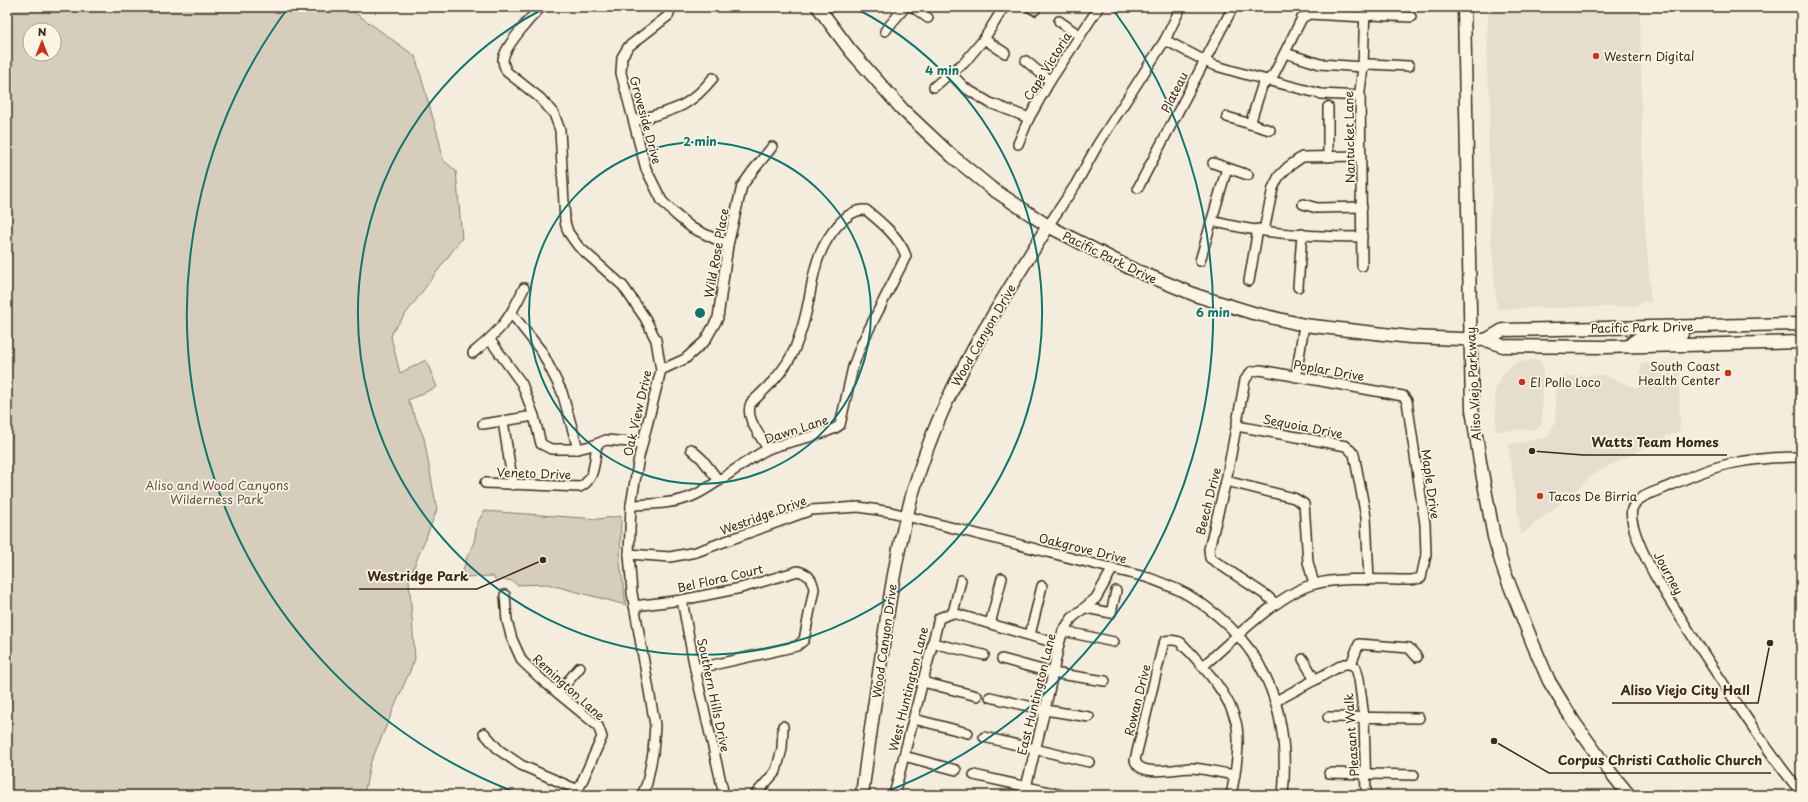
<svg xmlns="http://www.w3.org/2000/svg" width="1808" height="802" font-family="'Playpen Sans',sans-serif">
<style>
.built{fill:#e5ddce}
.green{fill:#d6cdbd;stroke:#887c6e;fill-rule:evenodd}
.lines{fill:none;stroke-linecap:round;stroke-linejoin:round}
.minor-casing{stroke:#3b2a1e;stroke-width:12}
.major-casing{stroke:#3b2a1e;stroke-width:15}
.minor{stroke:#fcf5e5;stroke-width:9}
.major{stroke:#fcf5e5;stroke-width:12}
.ring{fill:none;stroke:#0f766e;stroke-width:2}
.poi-dot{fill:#c8321e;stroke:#fcf5e5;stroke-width:1.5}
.labels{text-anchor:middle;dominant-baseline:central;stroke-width:3.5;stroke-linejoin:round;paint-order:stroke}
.poi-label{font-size:12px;fill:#3b2a1e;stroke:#fcf5e5;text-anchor:start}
.street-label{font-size:12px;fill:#3b2a1e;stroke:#fcf5e5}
.park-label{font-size:12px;fill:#625346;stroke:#fcf5e5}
.centre{fill:#0f766e;stroke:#fcf5e5;stroke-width:2}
.ring-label{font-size:12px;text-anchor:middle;font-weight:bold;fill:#0f766e;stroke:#fcf5e5;stroke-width:3.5;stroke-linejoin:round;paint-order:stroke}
.leader{fill:none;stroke:#3b2a1e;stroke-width:1.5}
.callout-dot{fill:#3b2a1e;stroke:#fcf5e5;stroke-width:1.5}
.callout-label{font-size:13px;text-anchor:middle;font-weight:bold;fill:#3b2a1e;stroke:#fcf5e5;stroke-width:3.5;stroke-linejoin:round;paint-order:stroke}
</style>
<rect width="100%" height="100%" fill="#f4eddd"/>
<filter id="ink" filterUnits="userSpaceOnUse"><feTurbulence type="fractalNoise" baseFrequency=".025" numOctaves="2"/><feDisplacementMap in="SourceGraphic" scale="8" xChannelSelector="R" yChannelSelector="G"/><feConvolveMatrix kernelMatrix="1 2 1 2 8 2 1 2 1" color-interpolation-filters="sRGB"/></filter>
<g filter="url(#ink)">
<g class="built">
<polygon points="1488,7 1640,7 1643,195 1651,303 1641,302 1640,306 1497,309 1489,215 1493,195 1489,163 1488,135 1491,102 1487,73"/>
<polygon points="1537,359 1541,361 1543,368 1542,424 1537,429 1496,431 1495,391 1499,380 1507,369 1515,363"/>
<polygon points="1679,363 1680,430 1599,471 1521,535 1508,445 1548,437 1555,422 1557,377 1603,375 1639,389 1641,364"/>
</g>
<g class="green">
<path d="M7,7H347L415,56L439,139L443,160L456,171L462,238L393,331L391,337L400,373L426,360L437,387L408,400L424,438L437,510L409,579L415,659L370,764L364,795H7ZM30,30H54V54H30Z"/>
<path d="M484,511L598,519L621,516L620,563L626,605L547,584L517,585C512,579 504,579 497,582L493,576L461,577L467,557L474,542L477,524Z"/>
</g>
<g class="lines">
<defs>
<g id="minor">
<path d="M541,7C531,17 504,47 503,60C503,65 505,68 507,72L540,98L554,114L560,130L565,222L568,232L578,246L623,286L645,318L656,340L661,370L639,457L631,505L629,554L632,593L655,725L653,753L647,783L642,795"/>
<polyline points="671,7 668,16 628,47 622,57 621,73 646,169 662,201 676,215 692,228 728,245"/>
<polyline points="913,7 928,18"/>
<polyline points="1004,7 984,39 964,63 950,73 965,88 990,103 1029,118 1050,81 1099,7"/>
<polyline points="1030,7 1035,10"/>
<polyline points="1059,21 1080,36"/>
<polyline points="885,31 905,7"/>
<polyline points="984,39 1005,53"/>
<polyline points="1165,40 1213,65 1244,74 1321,94 1360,96"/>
<polyline points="1285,53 1320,64 1363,67 1369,64 1409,66"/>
<polyline points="1026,61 1050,81"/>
<polyline points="934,87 950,73"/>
<polyline points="1328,107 1328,157"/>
<polyline points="1227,117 1270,130"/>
<path d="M634,121C672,110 687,110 713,78"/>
<polyline points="1250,124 1262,86 1274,74 1302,18 1309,14 1365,17 1372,15 1411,17"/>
<polyline points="1018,144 1029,118"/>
<polyline points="1213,163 1248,175"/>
<polyline points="1138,188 1233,7"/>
<polyline points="1303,204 1317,208 1362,207"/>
<path d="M1212,221C1257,233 1314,237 1362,237"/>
<polyline points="1048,226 1076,184 1098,144 1165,40 1181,7"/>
<polyline points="1264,230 1273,188 1279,176 1288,167 1302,157 1361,156"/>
<polyline points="1200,261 1227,168"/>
<polyline points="1362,266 1360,91 1363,67 1365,7"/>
<polyline points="1249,281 1258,229"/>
<polyline points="1298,287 1302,234"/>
<polyline points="512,314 542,352 562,392 578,449"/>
<polyline points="490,340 522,384 534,416 541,444 551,449 578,449 594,445 606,440 642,443"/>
<path d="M473,353C501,330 509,320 524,288"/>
<polyline points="661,370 685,359 705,341 718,318 728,245 742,186 752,172 772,147"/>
<polyline points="1296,377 1304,325"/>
<polyline points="503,421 513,485"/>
<polyline points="483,424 534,416"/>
<polyline points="1237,426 1346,446 1354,454 1366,517 1369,580"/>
<polyline points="691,449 702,459 719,481"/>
<path d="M1801,457C1777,457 1753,459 1729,464C1707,469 1687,478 1667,487C1655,492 1637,496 1632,509C1628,524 1647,561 1654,574C1680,619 1709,662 1737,704C1758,734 1777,765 1801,792"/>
<polyline points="1226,481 1294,498 1304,504 1308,562 1314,584"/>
<path d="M485,483L580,487C596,479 594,460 597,444"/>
<path d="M631,505C652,504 676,504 695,495C721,482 742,462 768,449C784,442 830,434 840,425L853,367L861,345L906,256C900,238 881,222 866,210C846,208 827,237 820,254C814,267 812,284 809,299C806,315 801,333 795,348C786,370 767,388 751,403C744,418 761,436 768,449"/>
<path d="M629,554L670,557L696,552L811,510L859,507L891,512L1149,578C1162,583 1176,588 1188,595C1264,640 1291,710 1283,795"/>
<polyline points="505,595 507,621 512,639 522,661 542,680 598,726 602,737 576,795"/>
<polyline points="682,600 695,669 724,795"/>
<path d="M634,606L682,600L741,588L798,571C808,574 812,578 814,589L804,640L797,646L695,669"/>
<polyline points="1086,608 1111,613 1116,591"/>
<polyline points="953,613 961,580"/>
<polyline points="990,624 1002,578"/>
<polyline points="1063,631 1114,642"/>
<polyline points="1030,635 1042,586"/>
<polyline points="932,643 984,655"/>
<polyline points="1002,659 1053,673 1105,681"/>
<polyline points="1303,659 1315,680"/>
<polyline points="1351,664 1359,644 1409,648 1417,657"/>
<path d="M1203,666C1231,642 1280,592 1315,584C1341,577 1384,580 1412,580L1421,578L1426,555L1425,524L1407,401L1403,396L1260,370L1251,372L1245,380L1226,481L1209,549L1210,558L1267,596L1276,604"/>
<polyline points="923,682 977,696"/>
<polyline points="558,693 580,667"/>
<polyline points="990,697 1045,710 1089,717"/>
<polyline points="1276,701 1344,664 1351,664 1356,668 1359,679 1364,717 1366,795"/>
<polyline points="1328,717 1419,718"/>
<polyline points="914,719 968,733"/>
<polyline points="484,733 499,750 521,765 578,790"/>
<polyline points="984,737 1089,762"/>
<polyline points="904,756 956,770"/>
<polyline points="1329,773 1414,775"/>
<polyline points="974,775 1063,795"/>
<polyline points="755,795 776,771 782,749 783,726"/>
<polyline points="894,795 939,618 953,613 1059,644"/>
<polyline points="1024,795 1045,710 1059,644 1063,631 1072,618 1096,598 1113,568"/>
<path d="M1231,795C1235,776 1241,741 1236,722C1229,695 1207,671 1189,651C1186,649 1183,644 1180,642C1176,640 1169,640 1165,641L1163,645L1135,760C1139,778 1178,768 1192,768C1206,769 1221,773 1235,775"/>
</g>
<g id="major">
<polyline points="818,7 850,50 902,109 952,156 991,188 1048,226 1130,268 1198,296 1253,313 1304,325 1410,337 1486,340 1503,346 1605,347 1801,342"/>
<polyline points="1464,7 1472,409 1480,462 1494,537 1504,571 1533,644 1549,681 1574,722 1607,768 1629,795"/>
<polyline points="1486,340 1503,330 1801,324"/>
<path d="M1629,346C1645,328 1663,341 1682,334"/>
<path d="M862,795C868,748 875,700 882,653C892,577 905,502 934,431C963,358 1007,293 1048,226"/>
</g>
</defs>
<use href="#minor" class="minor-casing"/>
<use href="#major" class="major-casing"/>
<use href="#minor" class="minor"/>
<use href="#major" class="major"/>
</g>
</g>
<g class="ring">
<circle cx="700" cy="313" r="171"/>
<path d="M855 8A342 342 0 1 1 545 8"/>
<path d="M520 794A513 513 0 0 1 288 8M1112 8A513 513 0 0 1 880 794"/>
</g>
<g class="poi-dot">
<circle cx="1596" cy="56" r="4"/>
<circle cx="1728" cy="373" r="4"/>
<circle cx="1522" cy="382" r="4"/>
<circle cx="1540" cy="496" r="4"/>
</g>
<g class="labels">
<g class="poi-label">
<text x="1604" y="56">Western Digital</text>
<text x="1720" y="366" text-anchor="end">South Coast<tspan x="1720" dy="14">Health Center</tspan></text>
<text x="1530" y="382">El Pollo Loco</text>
<text x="1548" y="496">Tacos De Birria</text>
</g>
<g class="street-label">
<text transform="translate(1047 66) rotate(-58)">Cape Victoria</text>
<text transform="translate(1174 92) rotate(-63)">Plateau</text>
<text transform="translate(646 120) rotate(75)">Groveside Drive</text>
<text transform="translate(1349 137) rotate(-91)">Nantucket Lane</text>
<text transform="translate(716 253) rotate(-80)">Wild Rose Place</text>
<text transform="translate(1110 257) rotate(26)">Pacific Park Drive</text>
<text transform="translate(1642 327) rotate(-1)">Pacific Park Drive</text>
<text transform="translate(983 335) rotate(-60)">Wood Canyon Drive</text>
<text transform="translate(1329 370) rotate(10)">Poplar Drive</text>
<text transform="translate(1473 384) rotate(-93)">Aliso Viejo Parkway</text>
<text transform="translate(637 413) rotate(-77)">Oak View Drive</text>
<text transform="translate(1303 426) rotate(11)">Sequoia Drive</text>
<text transform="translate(796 429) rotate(-18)">Dawn Lane</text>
<text transform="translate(534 473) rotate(2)">Veneto Drive</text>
<text transform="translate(1431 484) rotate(82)">Maple Drive</text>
<text transform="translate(1208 501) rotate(-76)">Beech Drive</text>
<text transform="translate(763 515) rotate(-20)">Westridge Drive</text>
<text transform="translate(1083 548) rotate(14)">Oakgrove Drive</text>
<text transform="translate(1669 573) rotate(61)">Journey</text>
<text transform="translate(720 578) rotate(-13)">Bel Flora Court</text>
<text transform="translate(884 641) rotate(-82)">Wood Canyon Drive</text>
<text transform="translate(569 687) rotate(42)">Remington Lane</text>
<text transform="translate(908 689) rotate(-76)">West Huntington Lane</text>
<text transform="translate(1036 694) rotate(-76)">East Huntington Lane</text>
<text transform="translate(714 695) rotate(78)">Southern Hills Drive</text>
<text transform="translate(1137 700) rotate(-76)">Rowan Drive</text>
<text transform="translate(1351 735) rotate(-94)">Pleasant Walk</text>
</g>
<g class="park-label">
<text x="217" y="485">Aliso and Wood Canyons<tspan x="217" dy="14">Wilderness Park</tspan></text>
</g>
</g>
<circle cx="700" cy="313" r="6" class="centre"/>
<g class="ring-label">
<text x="942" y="75">4 min</text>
<text x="700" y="146">2 min</text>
<text x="1213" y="317">6 min</text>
</g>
<path class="leader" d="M1532 451L1583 455H1727M543 560L477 589H359M1770 643L1758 703H1612M1494 741L1549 773H1771"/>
<g class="callout-dot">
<circle cx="1532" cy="451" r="4"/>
<circle cx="543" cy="560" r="4"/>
<circle cx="1770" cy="643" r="4"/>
<circle cx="1494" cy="741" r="4"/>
</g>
<g class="callout-label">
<text x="1655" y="447">Watts Team Homes</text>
<text x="418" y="581">Westridge Park</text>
<text x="1685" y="695">Aliso Viejo City Hall</text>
<text x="1660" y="765">Corpus Christi Catholic Church</text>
</g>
<rect width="1808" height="802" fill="none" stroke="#fcf5e5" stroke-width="24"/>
<rect x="12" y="12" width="1784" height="778" fill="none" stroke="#3b2a1e" stroke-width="1.5" filter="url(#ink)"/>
<g transform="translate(42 42)"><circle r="19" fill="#fcf5e5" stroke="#afa495"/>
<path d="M0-3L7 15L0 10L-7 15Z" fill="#c8321e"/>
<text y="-6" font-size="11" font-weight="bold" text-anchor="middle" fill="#3b2a1e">N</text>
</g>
</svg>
